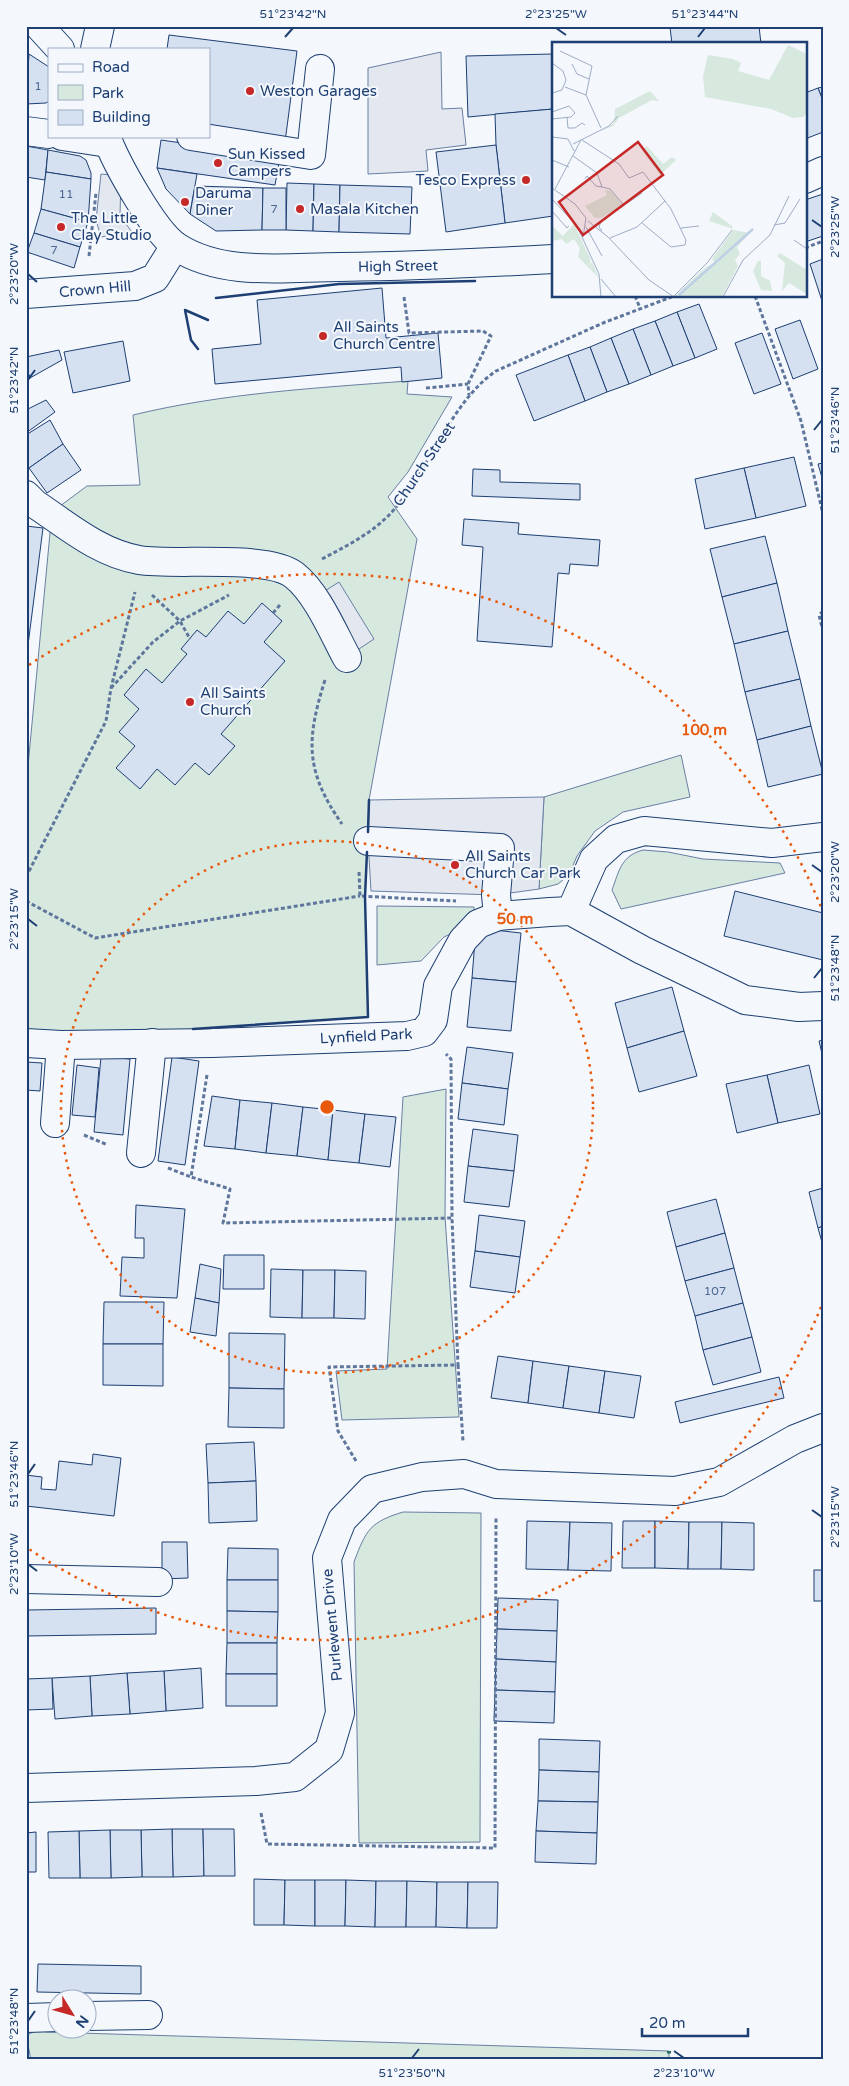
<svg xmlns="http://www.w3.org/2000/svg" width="849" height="2086" font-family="'Varela Round',sans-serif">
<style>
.green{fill:#d7e8df;stroke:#687fa3}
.parking{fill:#e3e8f0;stroke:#687fa3}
.building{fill:#d5e0f0;stroke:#1d3f73}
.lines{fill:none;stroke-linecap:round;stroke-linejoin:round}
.minor-casing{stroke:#1d3f73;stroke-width:30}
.path{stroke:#5e769c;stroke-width:3;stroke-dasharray:4 2.5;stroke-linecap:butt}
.minor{stroke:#f4f7fb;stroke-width:28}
.hedge{stroke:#2c6c60;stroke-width:4;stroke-dasharray:2.5 4;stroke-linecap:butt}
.wall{stroke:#1d3f73;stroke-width:2.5}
.ticks{fill:none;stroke:#1d3f73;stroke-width:2}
.ring{fill:none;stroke:#e8590c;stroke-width:2.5;stroke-dasharray:2.5 5}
.poi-dot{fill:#c62828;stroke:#f4f7fb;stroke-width:2}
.labels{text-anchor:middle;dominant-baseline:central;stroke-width:4;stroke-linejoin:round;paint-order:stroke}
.number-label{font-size:12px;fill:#4b6792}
.poi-label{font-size:15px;fill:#1d3f73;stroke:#f4f7fb;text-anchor:start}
.street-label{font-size:15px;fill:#1d3f73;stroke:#f4f7fb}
.inset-river{fill:none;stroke:#bed0e5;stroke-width:2.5}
.inset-road{fill:none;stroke:#9eadc5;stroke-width:1}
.view{fill:#c62828;fill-opacity:0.15;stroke:#c62828;stroke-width:2.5}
.inset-edge{fill:none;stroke:#1d3f73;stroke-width:2.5}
.centre{fill:#e8590c;stroke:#f4f7fb;stroke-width:2.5}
.ring-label{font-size:15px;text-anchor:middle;font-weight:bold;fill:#e8590c;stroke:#f4f7fb;stroke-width:4;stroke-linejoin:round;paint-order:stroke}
.neatline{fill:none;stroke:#1d3f73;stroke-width:2}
.ticks-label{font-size:12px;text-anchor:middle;fill:#1d3f73}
</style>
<rect width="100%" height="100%" fill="#f4f7fb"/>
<g class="green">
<path d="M408,381L407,394L452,397L408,472L388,497L417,539L369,800L365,897L368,1017L157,1032L26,1035V787L52,512L87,486L140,485L133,415C224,393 316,388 408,381Z"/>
<polygon points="681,755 690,797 623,812 595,831 577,856 569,875 558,884 539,889 544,797"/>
<path d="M643,850L668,852L703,859L780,863L785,873L621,909L612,890C619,871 621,856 643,850Z"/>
<polygon points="377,906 474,907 474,923 444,937 421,961 377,965"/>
<polygon points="446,1089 445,1217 459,1417 342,1420 336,1371 387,1369 403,1097"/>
<path d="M403,1512L481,1513L480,1842L359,1843L354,1562C366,1530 370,1522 403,1512Z"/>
<polygon points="44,2028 46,2032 79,2033 669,2051 669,2060 31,2060 26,2035"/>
</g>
<g class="parking">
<polygon points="441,52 442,109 462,108 466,145 426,150 428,171 368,174 368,68"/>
<polygon points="101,174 121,176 120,216 132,232 101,237 96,220"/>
<polygon points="339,582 374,639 353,653 317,596"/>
<polygon points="544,797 539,889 496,895 371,891 368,841 369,800"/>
</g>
<g class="building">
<polygon points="759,26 761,44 672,44 670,27"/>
<polygon points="169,35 297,51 285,142 209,132 209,49 167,49"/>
<polygon points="29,54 49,67 49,101 46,103 26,104"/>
<polygon points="553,54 553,109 468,117 466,56"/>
<polygon points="823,87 823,101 818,88"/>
<polygon points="818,88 823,101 823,132 805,139 805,93"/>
<polygon points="553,109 553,216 505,223 496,145 495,114"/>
<polygon points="161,140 280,157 275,185 157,168"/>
<polygon points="496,145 505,223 446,232 436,152"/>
<polygon points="26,146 48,150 45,180 26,177"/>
<polygon points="48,150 80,156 86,160 91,173 91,179 46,172"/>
<polygon points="157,168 197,174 190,214 166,189"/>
<polygon points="46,172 91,179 88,222 41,209"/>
<polygon points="287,183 314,184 313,231 286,230"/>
<polygon points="314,184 340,185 339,232 313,231"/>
<polygon points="340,185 412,187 410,234 339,232"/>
<polygon points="195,186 263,188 262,230 216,231 190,214"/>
<polygon points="263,188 286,188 286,230 262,230"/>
<polygon points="823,194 823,236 805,242 805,200"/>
<polygon points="41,209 88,222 80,247 34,233"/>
<polygon points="34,233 80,247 74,268 27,252"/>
<polygon points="823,259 823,304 810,264"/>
<polygon points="382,288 386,338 438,333 442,378 402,382 401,367 215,384 212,349 261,344 257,300"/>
<polygon points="699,304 717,349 695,358 677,312"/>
<polygon points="677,312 695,358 673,366 655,321"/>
<polygon points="800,320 818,369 793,379 775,329"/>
<polygon points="655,321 673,366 651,375 633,329"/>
<polygon points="633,329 651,375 629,384 611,338"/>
<polygon points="762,333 781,384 754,394 735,343"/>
<polygon points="611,338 629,384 607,392 590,347"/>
<polygon points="123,341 130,381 73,393 64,352"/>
<polygon points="590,347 607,392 585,401 568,355"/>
<polygon points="59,350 62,360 30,378 26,367 26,357"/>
<polygon points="568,355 585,401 534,421 516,375"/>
<polygon points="26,367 30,378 26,380"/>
<polygon points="46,400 55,412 26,433 26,410"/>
<polygon points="50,420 63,444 29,468 26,464 26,435"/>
<polygon points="63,444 81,470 47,493 29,468"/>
<polygon points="794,457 806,506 756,518 744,468"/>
<polygon points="823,463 823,481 818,464"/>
<polygon points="744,468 756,518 705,529 695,479"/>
<polygon points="473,469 500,470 500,482 580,484 580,500 472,496"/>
<polygon points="464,519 519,523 518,534 600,540 598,566 570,564 569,574 558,573 552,647 477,641 483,547 462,545"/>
<polygon points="26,526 43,528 28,645 26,644"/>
<polygon points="765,536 777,583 722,597 710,549"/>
<polygon points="777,583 788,631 734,644 722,597"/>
<polygon points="262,603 282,621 264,642 285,661 221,734 235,746 209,775 195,763 175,785 157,769 140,789 116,768 135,746 119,732 139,709 124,695 146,669 162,683 187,654 181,649 197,630 206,637 228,611 244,624"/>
<polygon points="788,631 800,679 745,692 734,644"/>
<polygon points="800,679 811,726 757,740 745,692"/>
<polygon points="811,726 823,774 768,787 757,740"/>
<polygon points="735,891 823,913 823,960 724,936"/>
<polygon points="476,928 521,933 516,982 472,978"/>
<polygon points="472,978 516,982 511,1031 467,1027"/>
<polygon points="672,987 684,1031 627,1048 615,1003"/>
<polygon points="684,1031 697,1076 639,1092 627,1048"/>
<polygon points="823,1040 823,1058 819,1041"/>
<polygon points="467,1047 513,1053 508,1089 462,1083"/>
<polygon points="101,1057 130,1059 123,1135 94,1132"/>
<polygon points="172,1057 199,1061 185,1165 158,1161"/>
<polygon points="26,1062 42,1063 40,1091 26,1090"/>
<polygon points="77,1065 99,1068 95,1117 72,1115"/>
<polygon points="809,1065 820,1114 778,1123 767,1075"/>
<polygon points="767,1075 778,1123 737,1133 726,1084"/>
<polygon points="462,1083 508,1089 504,1125 458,1119"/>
<polygon points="212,1096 240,1100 235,1149 204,1146"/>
<polygon points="240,1100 272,1103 266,1153 235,1149"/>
<polygon points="272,1103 303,1107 297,1156 266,1153"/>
<polygon points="303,1107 333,1110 328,1160 297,1156"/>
<polygon points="333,1110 365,1114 359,1163 328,1160"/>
<polygon points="365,1114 396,1117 390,1167 359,1163"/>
<polygon points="473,1129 518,1135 514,1171 468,1166"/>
<polygon points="468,1166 514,1171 509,1207 464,1202"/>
<polygon points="823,1188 823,1226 818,1228 809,1192"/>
<polygon points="716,1199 725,1233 676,1247 667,1212"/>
<polygon points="136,1205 185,1209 177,1298 120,1296 122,1257 144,1258 144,1238 135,1238"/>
<polygon points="479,1215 525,1221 520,1257 475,1251"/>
<polygon points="823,1226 823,1246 818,1228"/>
<polygon points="725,1233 734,1268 685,1281 676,1247"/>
<polygon points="475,1251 520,1257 515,1293 470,1287"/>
<polygon points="224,1255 264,1255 264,1289 223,1289"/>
<polygon points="200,1264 221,1269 219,1303 195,1298"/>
<polygon points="734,1268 743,1303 695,1316 685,1281"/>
<polygon points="271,1269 303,1270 302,1318 270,1317"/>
<polygon points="303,1270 335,1270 334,1318 302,1318"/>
<polygon points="335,1270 366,1271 365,1319 334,1318"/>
<polygon points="195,1298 219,1303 216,1336 190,1332"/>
<polygon points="104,1302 164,1302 163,1344 103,1344"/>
<polygon points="743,1303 752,1337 703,1350 695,1316"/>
<polygon points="229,1333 285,1334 284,1389 229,1388"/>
<polygon points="752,1337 761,1372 713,1385 703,1350"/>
<polygon points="103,1344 163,1344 163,1386 103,1385"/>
<polygon points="498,1356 533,1361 528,1403 491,1398"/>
<polygon points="533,1361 569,1366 563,1408 528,1403"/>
<polygon points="569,1366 605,1371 599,1413 563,1408"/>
<polygon points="605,1371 641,1376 634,1418 599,1413"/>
<polygon points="779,1377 784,1398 680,1423 675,1402"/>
<polygon points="229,1388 284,1389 284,1428 228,1427"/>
<polygon points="254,1442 256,1481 208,1483 206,1444"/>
<polygon points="93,1454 121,1458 114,1516 26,1506 26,1475 42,1477 41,1489 56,1490 59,1461 92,1465"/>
<polygon points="256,1481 257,1521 209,1523 208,1483"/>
<polygon points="527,1521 570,1522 568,1570 526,1569"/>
<polygon points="623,1521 655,1521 655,1568 622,1568"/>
<polygon points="655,1521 689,1522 688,1569 655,1568"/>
<polygon points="570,1522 612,1523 611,1571 568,1570"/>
<polygon points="689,1522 722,1522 721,1569 688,1569"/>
<polygon points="722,1522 754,1523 754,1570 721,1569"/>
<polygon points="162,1542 187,1542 188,1578 162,1579"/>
<polygon points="228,1548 278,1549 278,1580 227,1580"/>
<rect x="814" y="1570" width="9" height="31"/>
<polygon points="227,1580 278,1580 278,1612 227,1611"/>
<polygon points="498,1598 558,1600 557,1631 497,1629"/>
<polygon points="156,1608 156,1634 26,1636 26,1610"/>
<polygon points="227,1611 278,1612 277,1643 227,1643"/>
<polygon points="497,1629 557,1631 556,1662 496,1659"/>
<polygon points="227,1643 277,1643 277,1674 226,1674"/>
<polygon points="496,1659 556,1662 555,1692 495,1690"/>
<polygon points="201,1668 203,1708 166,1711 164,1671"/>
<polygon points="164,1671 166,1711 130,1714 127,1673"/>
<polygon points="127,1673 130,1714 92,1716 90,1676"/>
<rect x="226" y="1674" width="51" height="32"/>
<polygon points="90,1676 92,1716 55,1719 52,1678"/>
<polygon points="52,1678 53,1709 26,1710 26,1679"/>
<polygon points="495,1690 555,1692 554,1723 494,1721"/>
<polygon points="539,1739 600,1741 599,1772 539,1770"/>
<polygon points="539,1770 599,1772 598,1802 538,1801"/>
<polygon points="538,1801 598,1802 597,1833 536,1831"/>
<polygon points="172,1829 203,1829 204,1876 173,1877"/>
<polygon points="172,1829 173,1877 142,1877 141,1830"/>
<polygon points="203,1829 234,1829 235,1876 204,1876"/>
<polygon points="110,1830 141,1830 142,1877 111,1878"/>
<polygon points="110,1830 111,1878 80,1878 79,1831"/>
<polygon points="79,1831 80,1878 49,1878 48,1832"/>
<polygon points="536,1831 597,1833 596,1864 535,1862"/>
<polygon points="36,1832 36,1872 26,1872 26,1833"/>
<polygon points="254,1879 285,1880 284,1925 254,1925"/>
<polygon points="285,1880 315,1880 315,1926 284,1925"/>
<polygon points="315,1880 346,1880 345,1926 315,1926"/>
<polygon points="346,1880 376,1881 375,1927 345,1926"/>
<polygon points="376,1881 407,1881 406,1927 375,1927"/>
<polygon points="407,1881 437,1882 436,1927 406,1927"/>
<polygon points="437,1882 468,1882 467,1928 436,1927"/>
<polygon points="468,1882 498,1882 497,1928 467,1928"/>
<polygon points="38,1964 141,1966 141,1994 37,1992"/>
</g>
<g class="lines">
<defs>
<g id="minor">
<polyline points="39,26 60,49"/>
<polyline points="95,49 100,26"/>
<polyline points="26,131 49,134"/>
<polyline points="62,136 108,143"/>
<path d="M106,136C116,163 154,232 177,247C224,277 287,267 340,267C411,266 482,263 553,259"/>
<polyline points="191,136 311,155 320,69"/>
<polyline points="805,179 823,171"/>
<polyline points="26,294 135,286 155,278 175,246"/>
<path d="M26,495L35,504C68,526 99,553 139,560C175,566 266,554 294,575C317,593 333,632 347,658"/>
<polyline points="368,841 500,848 496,895 498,916"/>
<polyline points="571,911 594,859 616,839 644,831 772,843 823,837"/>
<polyline points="26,1043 61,1045 212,1043 407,1036 424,1032 433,1020 438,986 463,940 478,924 498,916 550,912 571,911 642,950 745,1000 799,1007 823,1006"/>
<polyline points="55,1123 61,1045"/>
<polyline points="141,1153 152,1043"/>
<polyline points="26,1579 158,1582"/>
<polyline points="26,1788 256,1781 295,1777 329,1750 340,1713 327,1558 342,1520 372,1489 422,1477 464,1474 496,1484 675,1491 719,1482 795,1439 823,1428"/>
<polyline points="88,2016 148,2015"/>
<polyline points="26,2018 58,2017"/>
</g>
</defs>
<use href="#minor" class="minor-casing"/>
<g class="path">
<polyline points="805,248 823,241"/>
<polyline points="89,256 96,193"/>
<polyline points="635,296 640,308"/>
<polyline points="755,296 801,421 823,514"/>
<polyline points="404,297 409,333 483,331 491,336 468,384 469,395"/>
<polyline points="426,388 468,384"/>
<path d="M322,559C350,544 377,531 397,506C430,466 453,400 496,371L603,323L674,296"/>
<polyline points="152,595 180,621 190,639"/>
<polyline points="823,611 819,615 823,631"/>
<polyline points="273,613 280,605"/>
<path d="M325,680C306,740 305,771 342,824"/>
<polyline points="111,688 153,642 180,621 229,595"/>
<polyline points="359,872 360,896 456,901"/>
<polyline points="26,877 106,721 111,688 135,592"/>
<polyline points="26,901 95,938 360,896"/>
<polyline points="207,1075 191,1177 230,1189 223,1223 452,1218"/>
<polyline points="84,1135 108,1145"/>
<polyline points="168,1168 191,1177"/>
<polyline points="458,1365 463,1441"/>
<polyline points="356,1461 338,1431 329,1367 458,1365 452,1218 451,1059 446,1054"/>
<polyline points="261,1813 267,1844 495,1848 496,1517"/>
</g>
<use href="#minor" class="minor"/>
<polyline class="hedge" points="669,2051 669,2060"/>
<g class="wall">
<polyline points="216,298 339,284 475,281"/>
<polyline points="198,349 191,340 185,310 208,320"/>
<polyline points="368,832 369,800"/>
<polyline points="193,1029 368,1017 365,897 367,852"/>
</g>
</g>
<path class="ticks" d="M556,28L566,35M285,37L293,28M698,37L705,28M812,220L822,227M28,274L37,282M28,380L35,370M814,430L822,420M812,865L822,872M28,919L37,926M814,978L822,968M28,1474L35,1464M812,1510L822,1517M28,1564L37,1571M28,2021L35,2011M674,2051L684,2058M412,2058L419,2049"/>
<g class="ring">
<circle cx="327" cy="1107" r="266"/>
<path d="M821 1307A533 533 0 0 1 29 1549M29 665A533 533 0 0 1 821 907"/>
</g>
<g class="poi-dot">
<circle cx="250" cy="91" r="5"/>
<circle cx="218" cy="163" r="5"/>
<circle cx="526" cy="180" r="5"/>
<circle cx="185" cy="202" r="5"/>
<circle cx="300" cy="209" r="5"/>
<circle cx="61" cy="227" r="5"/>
<circle cx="323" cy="336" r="5"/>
<circle cx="190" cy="702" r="5"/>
<circle cx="455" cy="865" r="5"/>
</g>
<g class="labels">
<g class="number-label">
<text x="38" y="86">1</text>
<text x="66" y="194">11</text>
<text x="274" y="209">7</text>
<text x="54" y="250">7</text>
<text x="715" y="1291">107</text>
</g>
<g class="poi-label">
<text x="260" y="91">Weston Garages</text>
<text x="228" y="154">Sun Kissed<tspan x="228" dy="17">Campers</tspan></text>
<text x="516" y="180" text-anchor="end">Tesco Express</text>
<text x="195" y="193">Daruma<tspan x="195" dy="17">Diner</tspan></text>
<text x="310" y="209">Masala Kitchen</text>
<text x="71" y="218">The Little<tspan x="71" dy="17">Clay Studio</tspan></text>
<text x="333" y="327">All Saints<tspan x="333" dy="17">Church Centre</tspan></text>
<text x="200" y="693">All Saints<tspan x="200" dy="17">Church</tspan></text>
<text x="465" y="856">All Saints<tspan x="465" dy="17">Church Car Park</tspan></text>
</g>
<g class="street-label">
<text transform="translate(398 266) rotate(-1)">High Street</text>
<text transform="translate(95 289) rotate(-5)">Crown Hill</text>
<text transform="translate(424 464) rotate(-56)">Church Street</text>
<text transform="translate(366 1036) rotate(-3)">Lynfield Park</text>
<text transform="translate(332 1625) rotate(-95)">Purlewent Drive</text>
</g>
</g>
<g transform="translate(552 42)">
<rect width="255" height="255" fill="#f4f7fb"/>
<path d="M236,3L255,12V70L251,75L241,76L219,67L153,55L151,34L156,13L181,17L189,21L186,29L217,38ZM98,49L107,59L100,58L67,76L61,84L51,88L62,81L63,67ZM95,104L111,122L120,115L124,118L108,133L90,108ZM53,148L59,149L71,163L49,176H43L33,164L55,153ZM161,170L180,184L181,187L157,179ZM22,182L39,218L37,223L40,220L47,236L26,215L28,206L22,197L14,202L10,197L0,199V184L11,194ZM181,188L198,191L185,205L188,212L183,218L186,224L170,255L123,254L154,225L163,221L160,217ZM228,211L255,228V252L237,241L230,249L233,221L225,214ZM206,219H209V234L218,239L220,249L209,248L201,229Z" fill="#d7e8df"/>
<path class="inset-river" d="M127,253L201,187"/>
<path class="inset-road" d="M8,9L40,24L34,53M0,21L11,29L14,38L10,48L0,51M20,22L25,32L37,37M13,45L34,53L49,86M0,70L17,64L23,71L19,75L0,77M15,75L16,86H23L30,81L33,83M0,95L16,97L22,109M30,98L67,122L77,136L91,130L119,167L134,198L133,203L119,205L90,181M21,102L57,84L66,74M21,114L45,131L50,145L58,147L71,162M0,118L17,125M33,137L35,134L44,144L50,145M0,146L23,162L34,176L31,195M3,147L29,98M0,157L25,184L47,232L49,255M0,169L15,186L17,184M36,179L56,195L97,238L122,255M222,183L233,181L248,157M34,185L50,214M129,186L147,184M50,189L47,185L49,179L90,151M58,196L85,185L113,159M242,198L255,207M49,237L64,255M122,254L155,221L180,188M171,255L191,218L218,193L237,154"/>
<path class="view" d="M86,100L111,133L31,193L7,160Z"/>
<rect width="255" height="255" class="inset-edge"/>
</g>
<circle cx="327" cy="1107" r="8" class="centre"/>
<g class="ring-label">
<text x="704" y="735">100 m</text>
<text x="515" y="924">50 m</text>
</g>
<rect width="849" height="2086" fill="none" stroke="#f4f7fb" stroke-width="55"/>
<rect x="48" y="48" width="162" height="90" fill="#f4f7fb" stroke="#9eadc5"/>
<rect x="58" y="64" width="25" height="8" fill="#f4f7fb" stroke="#9eadc5"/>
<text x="92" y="72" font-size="15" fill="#1d3f73">Road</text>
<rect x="58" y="85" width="25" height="15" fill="#d7e8df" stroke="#9eadc5"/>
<text x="92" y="98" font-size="15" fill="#1d3f73">Park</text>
<rect x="58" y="110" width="25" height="15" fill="#d5e0f0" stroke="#9eadc5"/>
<text x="92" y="122" font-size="15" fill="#1d3f73">Building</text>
<g transform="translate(72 2014) rotate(127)"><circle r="24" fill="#f4f7fb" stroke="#9eadc5"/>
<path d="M0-4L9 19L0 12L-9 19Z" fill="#c62828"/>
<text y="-8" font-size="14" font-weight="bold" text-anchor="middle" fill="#1d3f73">N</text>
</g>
<path d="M642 2028v8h106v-8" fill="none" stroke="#1d3f73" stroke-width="2.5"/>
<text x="649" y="2028" font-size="15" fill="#1d3f73" stroke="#f4f7fb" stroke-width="4" paint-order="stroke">20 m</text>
<rect x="28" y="28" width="794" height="2030" class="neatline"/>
<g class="ticks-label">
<text x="293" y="18">51°23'42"N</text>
<text x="556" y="18">2°23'25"W</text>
<text x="705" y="18">51°23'44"N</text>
<text transform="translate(835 227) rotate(-90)" y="4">2°23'25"W</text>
<text transform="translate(14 274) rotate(-90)" y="4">2°23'20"W</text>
<text transform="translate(14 380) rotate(-90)" y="4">51°23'42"N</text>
<text transform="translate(835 420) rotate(-90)" y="4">51°23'46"N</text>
<text transform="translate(835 872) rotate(-90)" y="4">2°23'20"W</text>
<text transform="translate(14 919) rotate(-90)" y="4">2°23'15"W</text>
<text transform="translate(835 968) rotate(-90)" y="4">51°23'48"N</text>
<text transform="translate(14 1474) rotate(-90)" y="4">51°23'46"N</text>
<text transform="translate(835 1517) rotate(-90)" y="4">2°23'15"W</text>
<text transform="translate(14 1564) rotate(-90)" y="4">2°23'10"W</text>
<text transform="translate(14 2021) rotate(-90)" y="4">51°23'48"N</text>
<text x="412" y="2077">51°23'50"N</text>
<text x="684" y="2077">2°23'10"W</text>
</g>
</svg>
